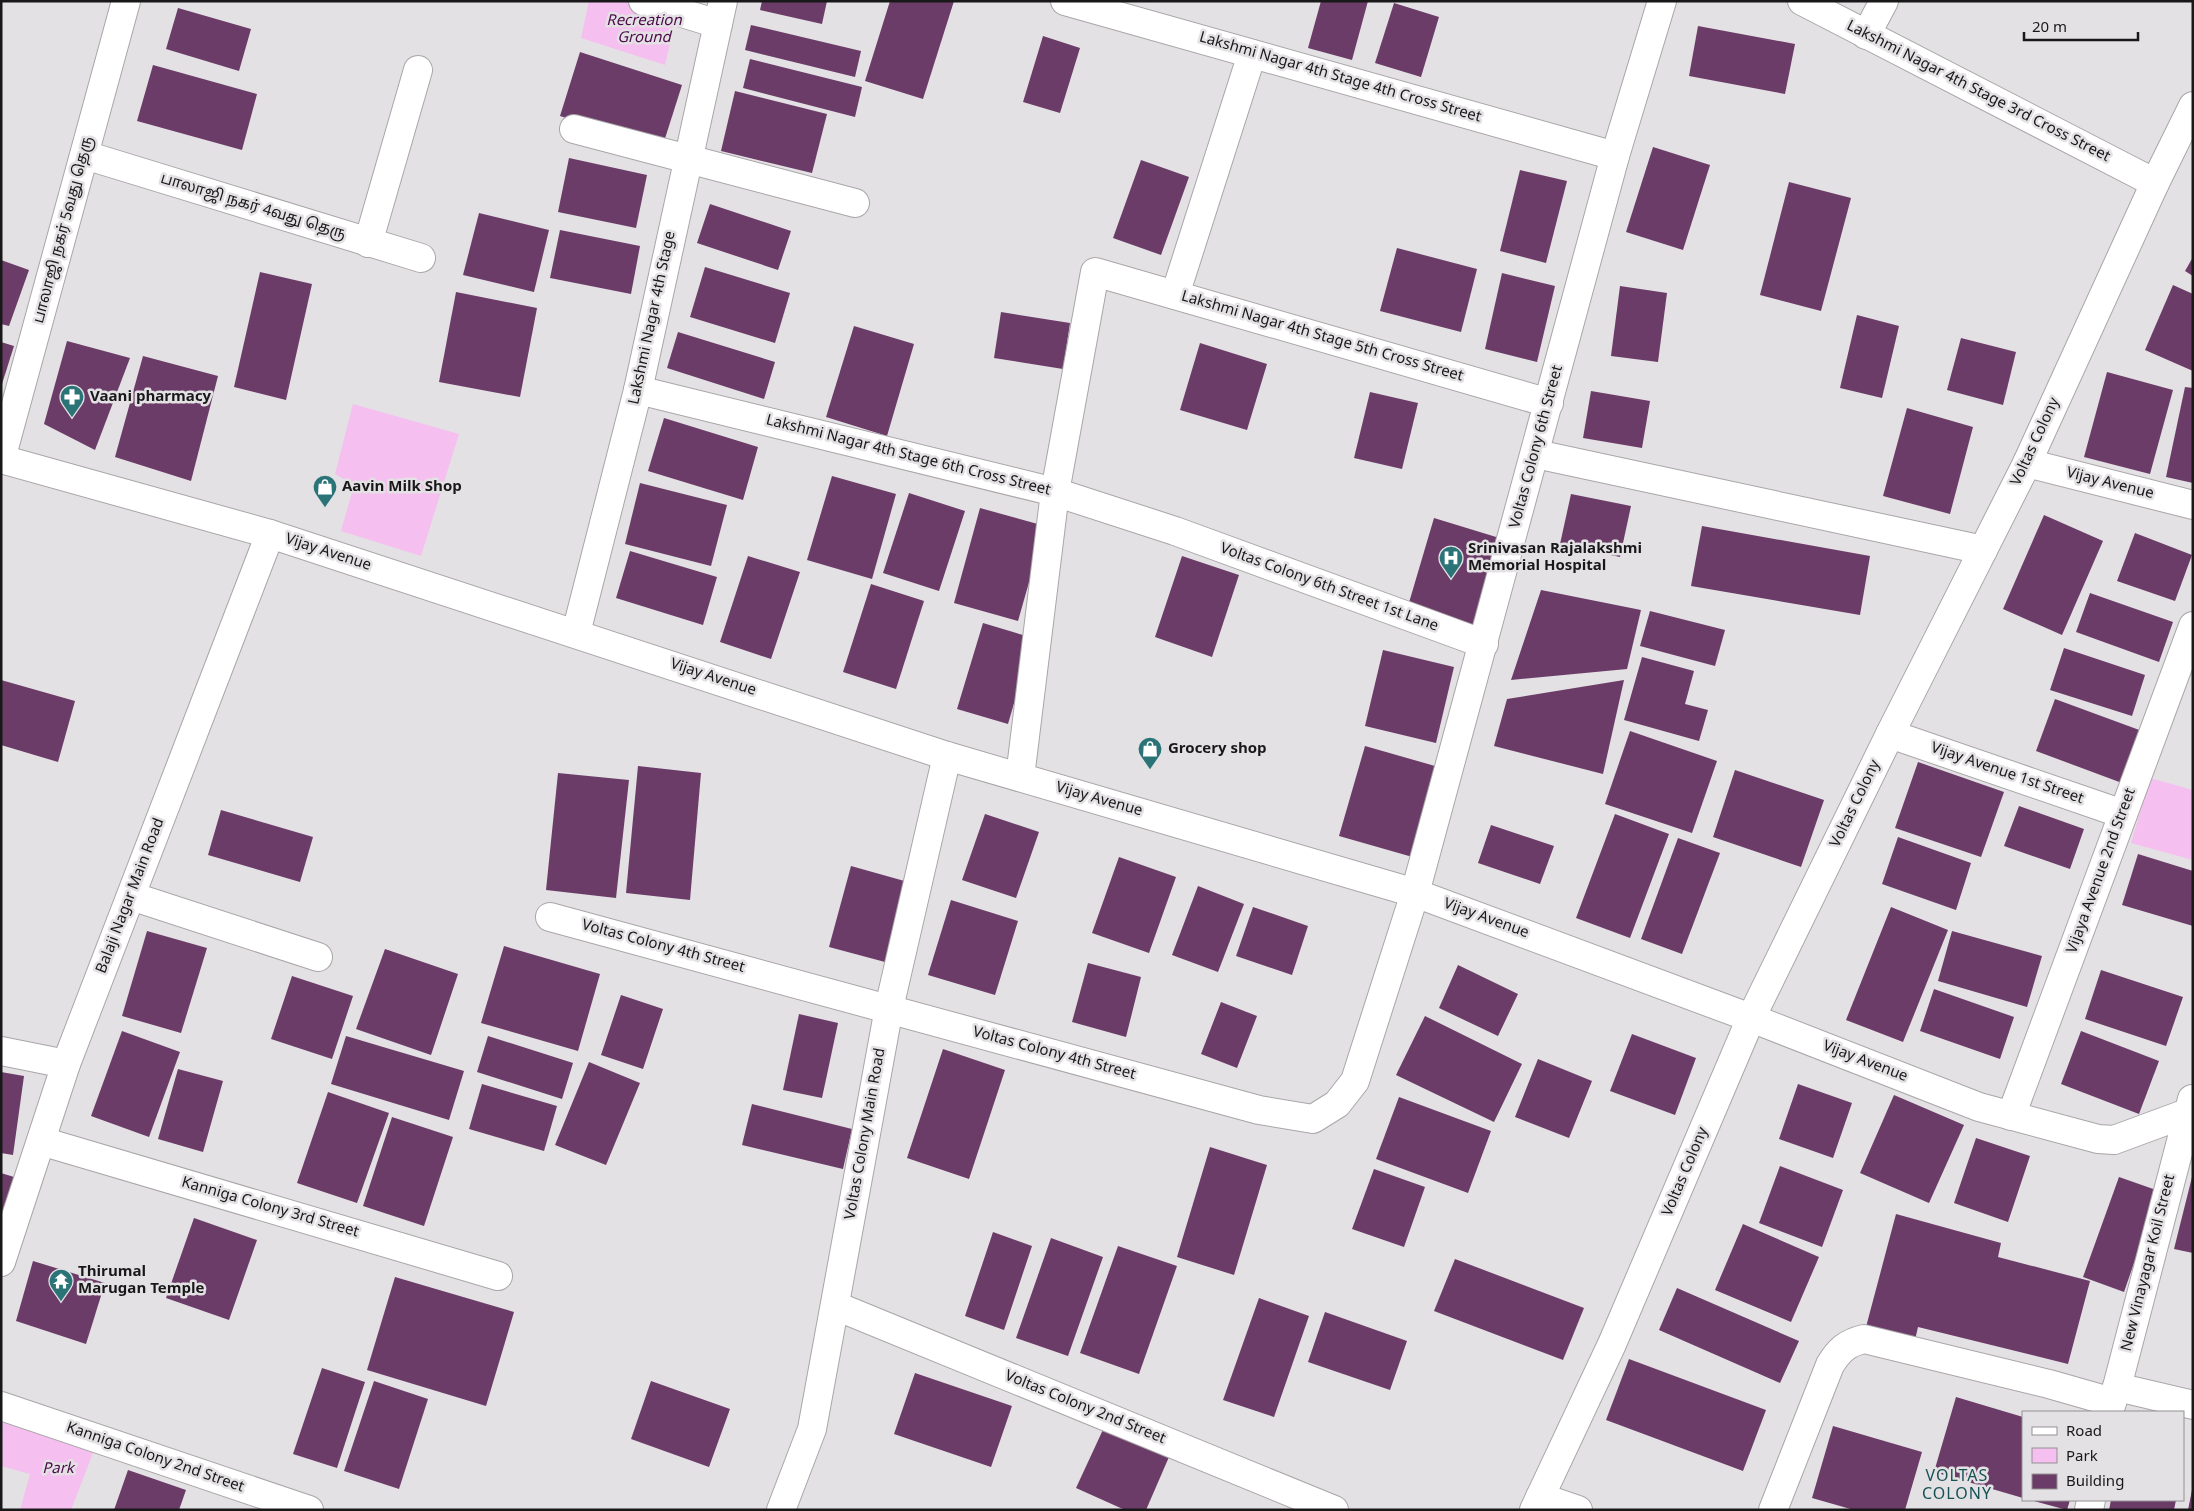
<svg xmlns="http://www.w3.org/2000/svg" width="2194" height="1511" font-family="Georgia,'Noto Sans Tamil',serif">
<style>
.green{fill:#f5bff0}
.building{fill:#6b3c68}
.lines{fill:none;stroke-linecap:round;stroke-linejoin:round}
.minor-casing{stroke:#a9a6a8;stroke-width:30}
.minor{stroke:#fff;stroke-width:28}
.labels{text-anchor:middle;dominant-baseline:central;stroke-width:5;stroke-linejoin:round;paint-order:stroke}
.park-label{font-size:15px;font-style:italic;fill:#4b0a49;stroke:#e4e1e4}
.street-label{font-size:15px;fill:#191819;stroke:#e4e1e4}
.poi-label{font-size:15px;font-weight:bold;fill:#191819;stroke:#e4e1e4;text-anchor:start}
.neighbourhood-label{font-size:16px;letter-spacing:1px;fill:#155254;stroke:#e4e1e4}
</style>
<rect width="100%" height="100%" fill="#e4e1e4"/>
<g class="green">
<polygon points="589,1 680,1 665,65 581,38"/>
<polygon points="353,404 459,434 421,556 341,531 354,485 335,474"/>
<polygon points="2150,778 2193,790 2193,860 2131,843"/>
<polygon points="1,1418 93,1453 71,1510 20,1510 30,1474 1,1466"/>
</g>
<g class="building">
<polygon points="762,1 827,1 822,24 760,10"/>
<polygon points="890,1 954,1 923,99 865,81"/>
<polygon points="1321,1 1368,1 1352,60 1308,48"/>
<polygon points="1394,3 1439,17 1421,77 1375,63"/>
<polygon points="178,8 251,29 239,71 166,49"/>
<polygon points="751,25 861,51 855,77 745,50"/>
<polygon points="1698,26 1795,44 1785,94 1689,76"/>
<polygon points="1043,36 1080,48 1060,113 1023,102"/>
<polygon points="580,52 682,85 662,148 560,116"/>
<polygon points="750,59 862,87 855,117 743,88"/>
<polygon points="153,65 257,94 242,150 137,121"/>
<polygon points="735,91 827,114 812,173 721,151"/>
<polygon points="1653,147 1710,165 1683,250 1626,232"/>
<polygon points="569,158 647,175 636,228 558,212"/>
<polygon points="1141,160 1189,177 1161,255 1113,238"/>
<polygon points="1520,170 1567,181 1546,263 1500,251"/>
<polygon points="1789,182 1851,198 1821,311 1760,295"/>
<polygon points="710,204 791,231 778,270 697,243"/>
<polygon points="479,213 549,230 534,292 463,275"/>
<polygon points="560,230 640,246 631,294 550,278"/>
<polygon points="1397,248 1477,269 1461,332 1380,311"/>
<polygon points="2193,257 2193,276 2185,271"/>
<polygon points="1,260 29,270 9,326 1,324"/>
<polygon points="705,267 790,293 775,343 690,317"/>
<polygon points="260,272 312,284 286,400 234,387"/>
<polygon points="1502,273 1555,286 1537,362 1485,349"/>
<polygon points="2173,285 2193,294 2193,371 2145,350"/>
<polygon points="1620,286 1667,293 1658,362 1611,356"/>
<polygon points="456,292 537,308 520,397 439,382"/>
<polygon points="1001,312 1070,323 1063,369 994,358"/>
<polygon points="1857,315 1899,326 1882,398 1840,388"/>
<polygon points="854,326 914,344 887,436 826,417"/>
<polygon points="678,332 775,362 764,399 667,368"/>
<polygon points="1961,338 2016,352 2003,405 1947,390"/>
<polygon points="67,341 130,358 95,450 44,424"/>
<polygon points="1,342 14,346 2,384 1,384"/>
<polygon points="1200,343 1267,364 1247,430 1180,410"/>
<polygon points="143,356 218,376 191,481 115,457"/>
<polygon points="2107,372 2173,390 2150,474 2084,457"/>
<polygon points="2185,387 2193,388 2193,483 2166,477"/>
<polygon points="1591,391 1650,401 1642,448 1583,438"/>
<polygon points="1370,392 1418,403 1402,469 1354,458"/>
<polygon points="1907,408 1973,427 1950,514 1883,496"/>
<polygon points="664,418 758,447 743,500 648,471"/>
<polygon points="832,476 896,494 872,579 807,560"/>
<polygon points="640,483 727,505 711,566 625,544"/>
<polygon points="909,493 965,511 939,591 883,573"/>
<polygon points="1571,494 1631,506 1620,557 1560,544"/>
<polygon points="980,508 1045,526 1018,621 954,603"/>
<polygon points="2044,515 2103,541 2062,635 2003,609"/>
<polygon points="1434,518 1506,540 1479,628 1408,606"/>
<polygon points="1702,526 1870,556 1860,615 1691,586"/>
<polygon points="2135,533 2192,555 2175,601 2117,581"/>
<polygon points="630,551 717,577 703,625 616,598"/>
<polygon points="748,556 800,572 771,659 720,642"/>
<polygon points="1182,556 1239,575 1212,657 1155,637"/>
<polygon points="871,584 924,601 896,689 843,672"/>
<polygon points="1541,590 1641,610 1627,669 1511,680"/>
<polygon points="2090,593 2173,622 2159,662 2076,632"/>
<polygon points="1650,611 1725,630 1715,666 1640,646"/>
<polygon points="983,623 1033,638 1008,724 957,709"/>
<polygon points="2064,648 2145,675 2132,716 2050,690"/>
<polygon points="1383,650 1454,667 1436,743 1365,726"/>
<polygon points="1642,657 1694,671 1685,704 1708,710 1699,741 1624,720"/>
<polygon points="1,680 75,701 58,762 1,745"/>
<polygon points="1624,680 1603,774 1494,746 1507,699"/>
<polygon points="2055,699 2142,731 2122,783 2036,751"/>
<polygon points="1630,731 1717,761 1692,833 1605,804"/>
<polygon points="1365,746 1442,768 1416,858 1339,836"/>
<polygon points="1918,762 2004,792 1981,857 1895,828"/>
<polygon points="638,766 701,773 690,900 626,893"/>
<polygon points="1735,770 1824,800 1801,867 1713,837"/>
<polygon points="558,773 629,780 616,898 546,890"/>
<polygon points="2019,806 2084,829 2070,869 2004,846"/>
<polygon points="221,810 313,837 300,882 208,855"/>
<polygon points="985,814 1039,832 1016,898 962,880"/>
<polygon points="1615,814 1669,834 1630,938 1576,918"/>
<polygon points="1491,825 1554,846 1540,884 1478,863"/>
<polygon points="1898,837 1971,863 1956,910 1882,884"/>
<polygon points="1678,838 1720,853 1682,954 1641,939"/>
<polygon points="2138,854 2193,871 2193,926 2122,905"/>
<polygon points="1119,857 1176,877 1149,953 1092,933"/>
<polygon points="851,866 908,882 885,962 829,947"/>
<polygon points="1198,886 1244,904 1218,972 1172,955"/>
<polygon points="951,900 1018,921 995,995 928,975"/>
<polygon points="1253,907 1308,926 1292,975 1236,956"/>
<polygon points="1891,907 1948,930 1903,1042 1846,1020"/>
<polygon points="147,931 207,948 181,1033 122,1016"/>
<polygon points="1952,931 2042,956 2027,1007 1938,981"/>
<polygon points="504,946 600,974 578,1051 481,1023"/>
<polygon points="385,949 458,974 431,1055 356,1029"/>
<polygon points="1088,963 1141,977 1126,1037 1072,1022"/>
<polygon points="1458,965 1518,994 1498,1036 1439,1008"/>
<polygon points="2101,970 2183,997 2166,1046 2085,1019"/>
<polygon points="292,976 353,996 332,1059 271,1039"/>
<polygon points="1934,989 2014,1017 2000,1059 1920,1031"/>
<polygon points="621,995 663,1009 643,1069 601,1055"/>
<polygon points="1221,1002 1257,1016 1237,1068 1201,1054"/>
<polygon points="799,1014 838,1023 822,1098 783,1090"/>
<polygon points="1425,1016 1522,1064 1494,1122 1396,1075"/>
<polygon points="122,1031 180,1052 149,1137 91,1116"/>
<polygon points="2081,1031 2159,1061 2139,1114 2061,1084"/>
<polygon points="1632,1034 1696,1058 1675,1115 1610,1091"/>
<polygon points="346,1036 464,1071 449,1120 331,1084"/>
<polygon points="488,1036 573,1063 562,1099 477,1072"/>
<polygon points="943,1049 1005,1070 969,1179 907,1158"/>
<polygon points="1538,1059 1592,1081 1569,1138 1515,1117"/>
<polygon points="589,1062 640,1083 606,1165 555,1145"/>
<polygon points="178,1069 223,1081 203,1152 158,1139"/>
<polygon points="1,1072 24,1076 13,1155 1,1153"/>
<polygon points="482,1084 557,1106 544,1151 469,1129"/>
<polygon points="1798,1084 1852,1103 1833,1158 1779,1139"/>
<polygon points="328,1092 389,1113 357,1203 297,1183"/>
<polygon points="1894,1095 1964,1125 1929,1203 1860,1173"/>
<polygon points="1399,1097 1491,1131 1468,1193 1376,1159"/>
<polygon points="752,1104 852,1129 843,1169 742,1145"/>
<polygon points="392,1117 453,1137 424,1226 363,1206"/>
<polygon points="1976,1138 2030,1156 2008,1222 1954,1203"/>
<polygon points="1210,1147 1267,1165 1234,1275 1177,1257"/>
<polygon points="1780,1166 1843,1190 1822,1247 1759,1223"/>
<polygon points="1374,1169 1425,1187 1404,1247 1352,1229"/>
<polygon points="1,1173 14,1177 2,1215 1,1214"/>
<polygon points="2193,1173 2193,1253 2174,1249"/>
<polygon points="2119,1177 2159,1191 2124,1292 2083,1277"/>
<polygon points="1896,1214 2001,1243 1998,1257 2090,1281 2068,1364 1918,1327 1915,1340 1866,1327"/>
<polygon points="194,1218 257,1240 229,1320 166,1298"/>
<polygon points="1743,1224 1819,1257 1791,1322 1715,1290"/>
<polygon points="993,1232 1032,1246 1004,1330 965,1316"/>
<polygon points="1051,1238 1103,1257 1068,1356 1016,1338"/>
<polygon points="1118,1246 1177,1266 1139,1374 1080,1353"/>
<polygon points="1455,1259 1584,1308 1563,1360 1434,1311"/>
<polygon points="33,1261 105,1283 86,1344 16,1321"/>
<polygon points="395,1277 514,1312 486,1406 367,1370"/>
<polygon points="1677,1288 1799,1341 1780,1383 1659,1330"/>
<polygon points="1259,1298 1309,1316 1274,1417 1223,1400"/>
<polygon points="1325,1312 1407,1341 1390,1390 1308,1362"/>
<polygon points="1629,1359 1766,1410 1743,1471 1606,1420"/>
<polygon points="322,1368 365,1382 337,1468 293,1454"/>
<polygon points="915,1373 1012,1406 991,1467 894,1434"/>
<polygon points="374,1381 428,1399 399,1489 344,1471"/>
<polygon points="651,1381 730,1409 709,1467 631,1439"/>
<polygon points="1956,1397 2023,1417 2023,1498 1934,1472"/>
<polygon points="1107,1421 1172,1450 1146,1510 1125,1510 1076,1488"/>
<polygon points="1833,1426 1922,1452 1905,1510 1854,1510 1812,1498"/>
<polygon points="128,1470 186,1490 179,1510 114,1510"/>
<polygon points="2192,1490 2193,1510 2188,1510"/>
<polygon points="2030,1500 2070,1500 2067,1510"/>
<polygon points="2111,1500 2176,1500 2174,1510 2109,1510"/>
</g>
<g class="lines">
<defs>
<g id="minor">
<polyline points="643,1 718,24"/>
<polyline points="1065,1 1615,156"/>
<polyline points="1802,1 2155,183"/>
<polyline points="1866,35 1884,1"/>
<polyline points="574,129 855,203"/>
<polyline points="85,155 421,258"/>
<polyline points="368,243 418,70"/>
<polyline points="1175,295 1252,54"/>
<polyline points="638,390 1055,492 1175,531 1484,644"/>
<polyline points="1536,454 1983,550"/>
<polyline points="1,459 270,534 947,756 1415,893 1751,1018 1979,1107 2098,1139 2114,1140 2187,1113 2193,1114"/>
<polyline points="1,459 126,1"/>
<polyline points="2027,463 2193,505"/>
<polyline points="576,633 638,390 723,1"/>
<polyline points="1890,734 2123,814"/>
<polyline points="1020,777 1055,492 1095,272 1549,403"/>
<polyline points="131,896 318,957"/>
<polyline points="550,917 1259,1110 1313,1119 1337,1104 1355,1081 1415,893 1615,156 1662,1"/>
<polyline points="1,1051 66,1064"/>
<polyline points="2011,1116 2193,626"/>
<polyline points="41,1141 498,1276"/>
<polyline points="1,1262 66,1064 270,534"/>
<polyline points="836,1306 1334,1510"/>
<polyline points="2117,1387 2193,1405"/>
<polyline points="1,1406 309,1510"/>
<polyline points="2109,1412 2117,1387 2192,1099"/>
<polyline points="1540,1497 1578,1510"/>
<polyline points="781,1510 812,1429 889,1008 947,756"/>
<polyline points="1534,1510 1612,1344 1751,1018 1890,734 2027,463 2155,183 2193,106"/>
<path d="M1773,1510L1830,1365C1839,1350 1847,1343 1864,1339L2049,1384L2112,1402"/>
<polyline points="2089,1510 2091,1500"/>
</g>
</defs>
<use href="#minor" class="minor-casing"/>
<use href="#minor" class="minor"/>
</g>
<defs>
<symbol id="pharmacy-pin" viewBox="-11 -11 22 30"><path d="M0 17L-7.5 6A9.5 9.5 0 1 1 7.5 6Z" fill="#2a7477" stroke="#e4e1e4"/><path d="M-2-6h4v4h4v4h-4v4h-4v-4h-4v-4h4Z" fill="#fff"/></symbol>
<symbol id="shop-pin" viewBox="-11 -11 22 30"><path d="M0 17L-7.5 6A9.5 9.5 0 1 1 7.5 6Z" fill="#2a7477" stroke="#e4e1e4"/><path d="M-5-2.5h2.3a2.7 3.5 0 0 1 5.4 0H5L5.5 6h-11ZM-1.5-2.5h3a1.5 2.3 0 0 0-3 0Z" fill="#fff"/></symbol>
<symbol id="hospital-pin" viewBox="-11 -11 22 30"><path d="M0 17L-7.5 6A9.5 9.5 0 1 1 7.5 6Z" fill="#2a7477" stroke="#e4e1e4"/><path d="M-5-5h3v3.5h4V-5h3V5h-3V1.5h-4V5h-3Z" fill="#fff"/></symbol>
<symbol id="temple-pin" viewBox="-11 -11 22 30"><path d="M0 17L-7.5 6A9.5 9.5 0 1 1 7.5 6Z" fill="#2a7477" stroke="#e4e1e4"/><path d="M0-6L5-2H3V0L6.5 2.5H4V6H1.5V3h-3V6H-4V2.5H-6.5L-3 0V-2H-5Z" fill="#fff"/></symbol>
</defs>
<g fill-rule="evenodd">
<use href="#pharmacy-pin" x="58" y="383" width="28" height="38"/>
<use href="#shop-pin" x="311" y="473" width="28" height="38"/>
<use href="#hospital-pin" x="1437" y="544" width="28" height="38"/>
<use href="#shop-pin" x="1136" y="735" width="28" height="38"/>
<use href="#temple-pin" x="47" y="1267" width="28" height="38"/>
</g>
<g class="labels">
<g class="park-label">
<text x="644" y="21">Recreation<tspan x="644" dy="17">Ground</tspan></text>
<text x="58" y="1469">Park</text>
</g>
<g class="street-label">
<text transform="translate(1340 78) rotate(16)">Lakshmi Nagar 4th Stage 4th Cross Street</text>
<text transform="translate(1978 92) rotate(27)">Lakshmi Nagar 4th Stage 3rd Cross Street</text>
<text transform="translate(253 207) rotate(17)">பாலாஜி நகர் 4வது தெரு</text>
<text transform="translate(64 230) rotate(-75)">பாலாஜி நகர் 5வது தெரு</text>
<text transform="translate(653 318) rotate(-78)">Lakshmi Nagar 4th Stage</text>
<text transform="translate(1322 337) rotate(16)">Lakshmi Nagar 4th Stage 5th Cross Street</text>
<text transform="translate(2036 442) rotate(-65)">Voltas Colony</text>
<text transform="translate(1537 447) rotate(-75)">Voltas Colony 6th Street</text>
<text transform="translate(908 456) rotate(14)">Lakshmi Nagar 4th Stage 6th Cross Street</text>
<text transform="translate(2110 484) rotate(14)">Vijay Avenue</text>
<text transform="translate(328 553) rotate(18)">Vijay Avenue</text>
<text transform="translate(1329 588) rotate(20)">Voltas Colony 6th Street 1st Lane</text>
<text transform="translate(713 678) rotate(18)">Vijay Avenue</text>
<text transform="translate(2007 774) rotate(19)">Vijay Avenue 1st Street</text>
<text transform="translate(1099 800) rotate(16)">Vijay Avenue</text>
<text transform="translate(1856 804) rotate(-64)">Voltas Colony</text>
<text transform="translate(2102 871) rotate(-70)">Vijaya Avenue 2nd Street</text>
<text transform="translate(131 896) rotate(-69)">Balaji Nagar Main Road</text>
<text transform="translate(1486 919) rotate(20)">Vijay Avenue</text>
<text transform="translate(663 947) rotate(15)">Voltas Colony 4th Street</text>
<text transform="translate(1054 1054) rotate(15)">Voltas Colony 4th Street</text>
<text transform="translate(1865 1062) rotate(21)">Vijay Avenue</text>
<text transform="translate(866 1134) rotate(-80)">Voltas Colony Main Road</text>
<text transform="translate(1686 1172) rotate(-67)">Voltas Colony</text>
<text transform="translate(270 1208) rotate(16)">Kanniga Colony 3rd Street</text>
<text transform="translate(2149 1263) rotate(-76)">New Vinayagar Koil Street</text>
<text transform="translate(1085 1408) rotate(22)">Voltas Colony 2nd Street</text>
<text transform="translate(155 1458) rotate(19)">Kanniga Colony 2nd Street</text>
</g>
<g class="poi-label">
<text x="90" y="397">Vaani pharmacy</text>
<text x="342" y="487">Aavin Milk Shop</text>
<text x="1468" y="549">Srinivasan Rajalakshmi<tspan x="1468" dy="17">Memorial Hospital</tspan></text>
<text x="1168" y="749">Grocery shop</text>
<text x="78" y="1272">Thirumal<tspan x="78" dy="17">Marugan Temple</tspan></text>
</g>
<g class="neighbourhood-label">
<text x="1957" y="1477">VOLTAS<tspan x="1957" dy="18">COLONY</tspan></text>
</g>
</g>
<rect width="2194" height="1511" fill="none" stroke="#191819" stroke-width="5"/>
<rect x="2022" y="1411" width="162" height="90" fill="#e4e1e4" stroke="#939193"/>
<rect x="2032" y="1427" width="25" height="8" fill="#ffffff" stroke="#939193"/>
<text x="2066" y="1436" font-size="15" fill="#191819">Road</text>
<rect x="2032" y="1448" width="25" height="15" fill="#f5bff0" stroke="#939193"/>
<text x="2066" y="1461" font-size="15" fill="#191819">Park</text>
<rect x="2032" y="1474" width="25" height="15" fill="#6b3c68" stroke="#939193"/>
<text x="2066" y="1486" font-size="15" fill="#191819">Building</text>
<path d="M2024 32v8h114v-8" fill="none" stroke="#191819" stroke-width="2.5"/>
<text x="2032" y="32" font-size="15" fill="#191819" stroke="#e4e1e4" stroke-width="4" paint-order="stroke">20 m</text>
</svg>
